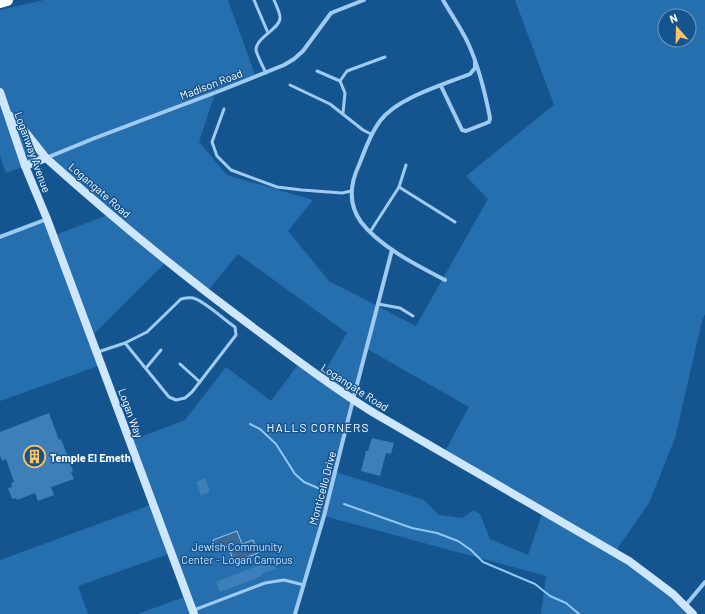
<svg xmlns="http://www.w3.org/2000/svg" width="705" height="614" font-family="Barlow,sans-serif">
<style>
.green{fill:#266faf;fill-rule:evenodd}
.water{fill:#3d6b96;stroke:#92c8f4}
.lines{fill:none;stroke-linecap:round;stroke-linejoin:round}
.stream{stroke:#92c8f4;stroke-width:2}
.building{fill:#3d7fb9}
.lane{stroke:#a0cbf1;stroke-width:3}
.street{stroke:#a0cbf1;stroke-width:4}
.secondary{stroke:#cee6fb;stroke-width:8}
.highway{stroke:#fff;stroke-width:12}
.labels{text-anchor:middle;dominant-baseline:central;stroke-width:3;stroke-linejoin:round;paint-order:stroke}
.street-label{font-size:11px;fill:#fff;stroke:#145590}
.poi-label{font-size:11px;font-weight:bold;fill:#fff;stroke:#145590;text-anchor:start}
.park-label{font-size:11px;fill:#c7e3fc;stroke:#145590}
.neighbourhood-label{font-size:12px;letter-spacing:1px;fill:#fff;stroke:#145590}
</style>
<rect width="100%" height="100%" fill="#145590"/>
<path class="green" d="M44,0H228L256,77L215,93L199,142L227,175L313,200L288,231L329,281L416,326L488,199L466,176L554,105L515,0H705V314L702,321L675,438L649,503L615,552L693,614H541L546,576L324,516L295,614H138L187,596L171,553L78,586L88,614H0V560L153,504L130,441L185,420L226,367L271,401L300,362L321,378L347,333L238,254L206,293L167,261L91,337L101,365L0,401V237L47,219L53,236L110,214L46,158L6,173L0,156V10ZM665,16H689V40H665ZM367,349L469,407L444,453L543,511L528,555L490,539L480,514L473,510L463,518L439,515L424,500L336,472Z"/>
<polygon class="water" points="237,531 242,544 253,540 258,553 234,562 228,546 216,550 213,540"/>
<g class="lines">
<g class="stream">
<polyline points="250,424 260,429 276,444 295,474 304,482 318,488"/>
<polyline points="344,504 412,528 437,533 458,541 471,550 483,562 535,584 550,596 566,603 579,614"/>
</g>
</g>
<g class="building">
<polygon points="49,413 59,440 61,439 73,471 71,472 74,479 51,487 54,495 38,501 35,493 17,500 16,498 12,499 8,488 12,487 11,483 14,482 6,459 2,461 0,455 0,432"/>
<polygon points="372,438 394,443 391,454 386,453 380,476 361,471 366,451 368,451"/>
<polygon points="205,478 210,492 201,495 196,482"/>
<polygon points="274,559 278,568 261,574 262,576 220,592 216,582"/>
</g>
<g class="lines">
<g class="lane">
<polyline points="254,0 268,33"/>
<polyline points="317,71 340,81 345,93 343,113"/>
<path d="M266,73C263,67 257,55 256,50C256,37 280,29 280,18C280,12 276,5 274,0"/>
<polyline points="340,81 347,71 385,57"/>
<polyline points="290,85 330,104 363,130 371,134"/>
<polyline points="224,109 212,142 217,156 231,170 277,187 302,190 342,193 351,191"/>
<polyline points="399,187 406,165"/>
<polyline points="370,232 399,187 455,222"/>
<polyline points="378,304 400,308 413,316"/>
<path d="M98,352L125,343L147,332L181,299C185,298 189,297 193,298C205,301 224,320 235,327L236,335L192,392L185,398L176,400L169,397L125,343"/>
<polyline points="180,364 200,382"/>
<polyline points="146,368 161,350"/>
<polyline points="194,610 265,583 284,580 304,585"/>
</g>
<g class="street">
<path d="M441,86L462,130L466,131L489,122L490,118C485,92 479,67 468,43C461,28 451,14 443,0"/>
<polyline points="46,158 95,138 222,90 284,65 294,59 303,51 331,13 364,0"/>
<polyline points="0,237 47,219"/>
<path d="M445,280C418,266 380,247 361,222C348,204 350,184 359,165C365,150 370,134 380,121C397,98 443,85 470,74L475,68V61"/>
<polyline points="685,606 705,582"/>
<polyline points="295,614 324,516 353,400 392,250"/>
</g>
<g class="secondary">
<polyline points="0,92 25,166 47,219 194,614"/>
<polyline points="10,116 27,134 46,158"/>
<path d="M25,166L46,158C115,220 187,279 262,334C299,362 335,389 374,413L629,561L673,594L693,614"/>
</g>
<polyline class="highway" points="0,2 7,0"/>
</g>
<defs>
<symbol id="building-ring" viewBox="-11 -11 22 22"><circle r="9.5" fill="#145590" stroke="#ffc360" stroke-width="1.5"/><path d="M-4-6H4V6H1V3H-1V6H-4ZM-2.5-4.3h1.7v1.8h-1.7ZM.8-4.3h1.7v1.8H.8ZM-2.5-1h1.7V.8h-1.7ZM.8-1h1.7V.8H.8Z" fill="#ffc360"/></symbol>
</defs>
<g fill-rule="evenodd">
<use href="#building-ring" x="22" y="444" width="25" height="25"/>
</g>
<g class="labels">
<g class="street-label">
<text transform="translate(211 84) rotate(-21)">Madison Road</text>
<text transform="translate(33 152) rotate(70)">Loganway Avenue</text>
<text transform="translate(100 190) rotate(41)">Logangate Road</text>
<text transform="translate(355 387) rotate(33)">Logangate Road</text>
<text transform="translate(131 413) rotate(70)">Logan Way</text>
<text transform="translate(322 488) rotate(-75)">Monticello Drive</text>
</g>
<g class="poi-label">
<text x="50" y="457">Temple El Emeth</text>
</g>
<g class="park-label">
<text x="237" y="546">Jewish Community<tspan x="237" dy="13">Center - Logan Campus</tspan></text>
</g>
<g class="neighbourhood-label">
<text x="318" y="427">HALLS CORNERS</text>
</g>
</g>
<g transform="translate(677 28) rotate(340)"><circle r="19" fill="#145590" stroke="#7299bc"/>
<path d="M0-3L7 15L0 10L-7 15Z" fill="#ffc360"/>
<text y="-6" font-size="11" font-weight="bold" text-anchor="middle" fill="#ffffff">N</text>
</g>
</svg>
